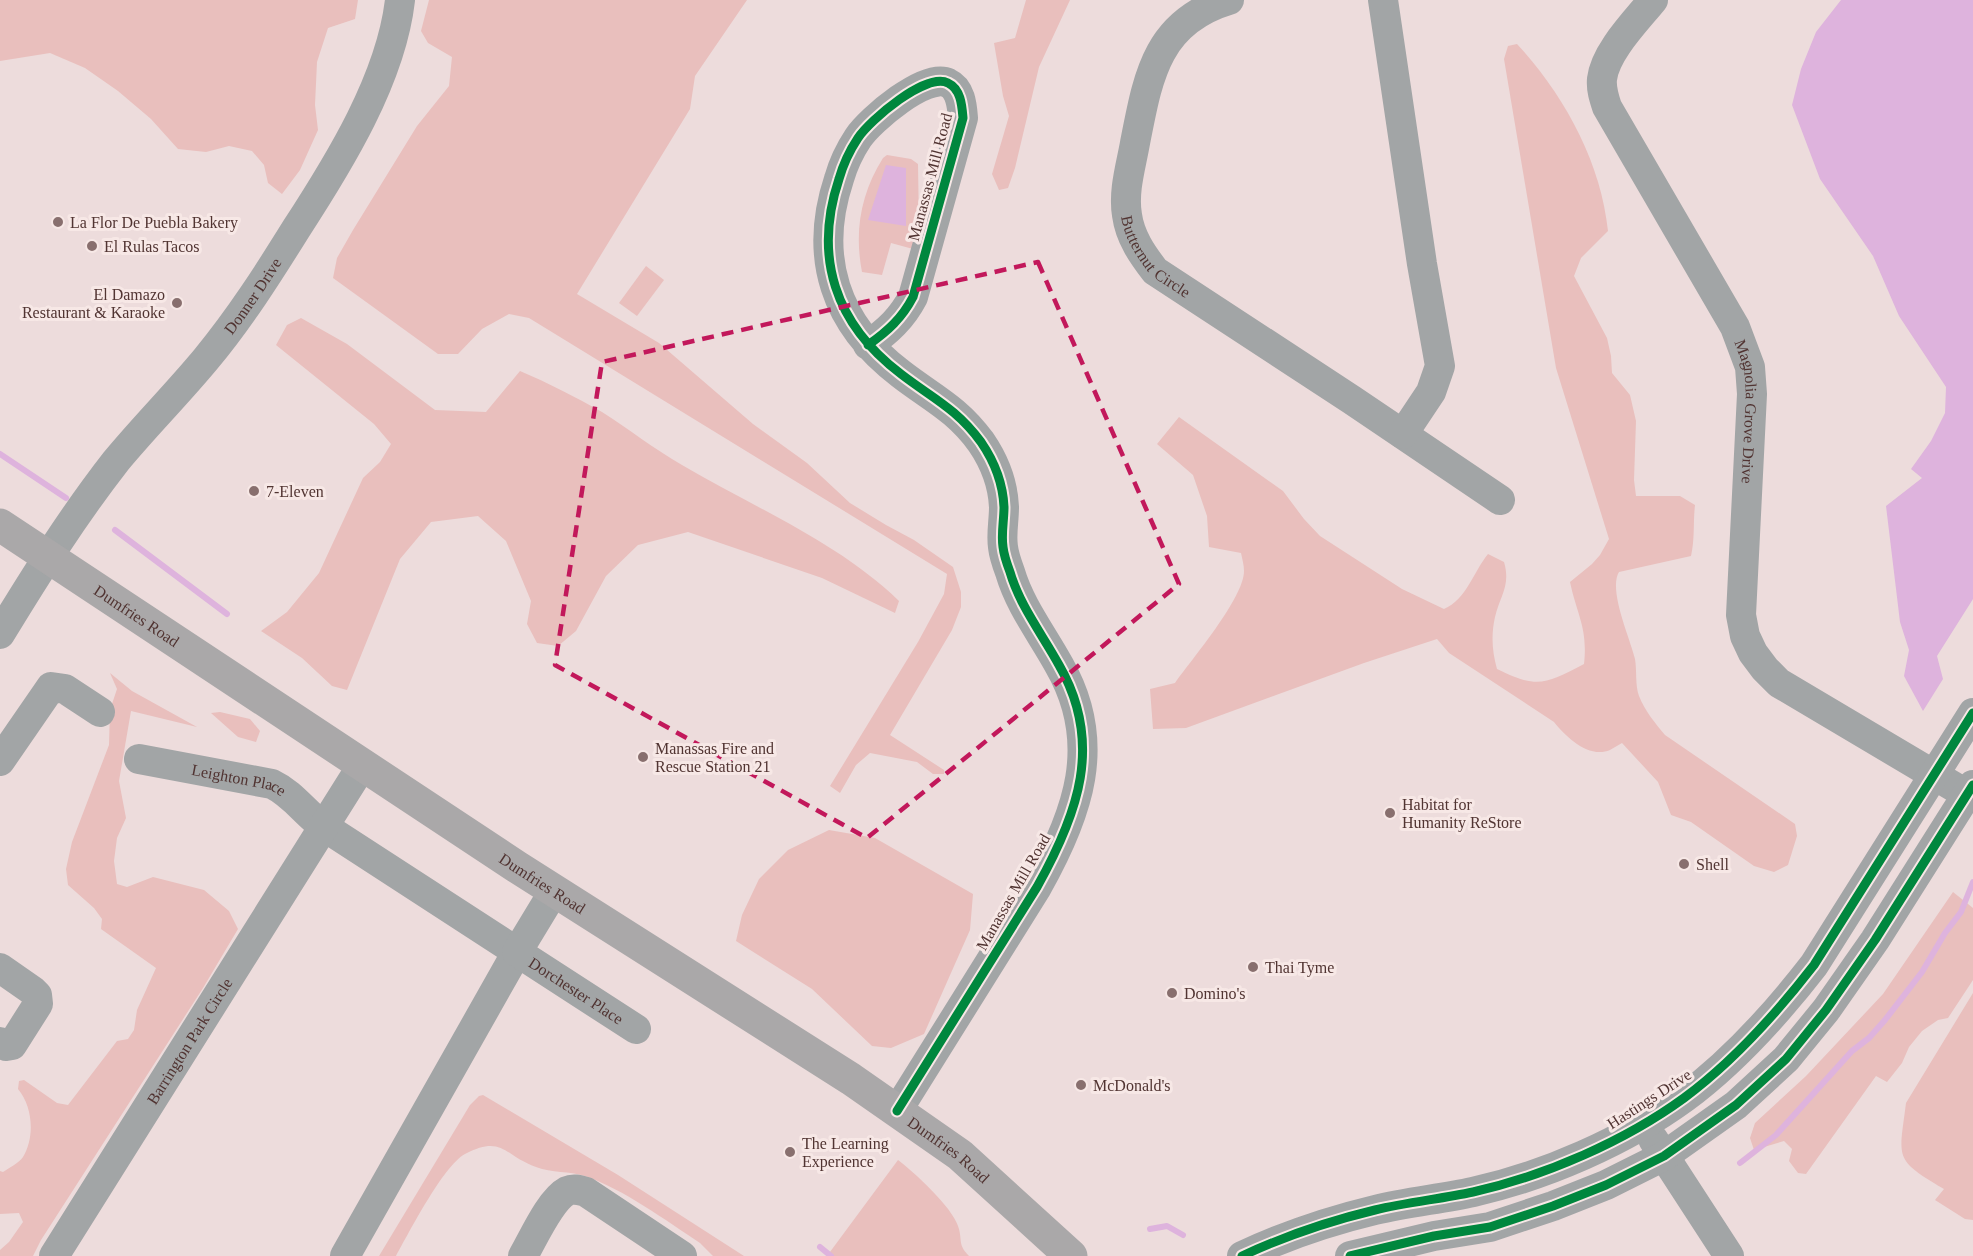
<svg xmlns="http://www.w3.org/2000/svg" width="1973" height="1256" font-family="Georgia,serif">
<style>
.green{fill:#e9bfbd}
.water{fill:#deb3dd}
.lines{fill:none;stroke-linecap:round;stroke-linejoin:round}
.stream{stroke:#deb3dd;stroke-width:6}
.minor{stroke:#a2a5a6;stroke-width:30}
.major{stroke:#aaa8a9;stroke-width:33}
.cycleway-casing{stroke:#f7e8e6;stroke-width:13}
.cycleway{stroke:#00873e;stroke-width:9}
.marked{fill:none;stroke:#c2185b;stroke-width:4.5;stroke-dasharray:12 8;stroke-linejoin:round}
.poi-dot{fill:#886f6e;stroke:#f7e8e6;stroke-width:2}
.labels{text-anchor:middle;dominant-baseline:central;stroke-width:6;stroke-linejoin:round;paint-order:stroke}
.street-label{font-size:16px;fill:#513432;stroke:#f7e8e6}
.poi-label{font-size:16px;fill:#513432;stroke:#f7e8e6;text-anchor:start}
</style>
<rect width="100%" height="100%" fill="#eddcdc"/>
<g class="green">
<polygon points="0,0 358,0 355,19 328,28 317,62 315,105 318,130 300,170 282,194 268,183 264,165 252,151 229,146 206,152 178,149 151,119 118,91 85,68 50,53 0,61"/>
<polygon points="429,0 747,0 695,76 690,109 577,294 659,343 753,424 807,463 850,503 886,525 914,540 953,567 961,592 961,607 952,630 890,735 944,770 944,774 933,774 917,762 870,753 856,765 840,793 830,786 918,642 944,594 947,574 529,318 509,314 482,329 458,354 438,354 333,278 337,258 353,230 417,126 449,86 452,57 428,43 421,31"/>
<polygon points="1026,0 1070,0 1039,67 1015,168 1008,188 999,190 992,174 1009,116 1003,96 994,43 1015,38"/>
<path d="M1517,44C1564,95 1601,162 1608,231L1581,258L1574,276L1607,338L1611,356L1612,373L1630,395L1636,421L1634,480L1636,496H1680L1695,505C1693,522 1695,539 1691,556L1619,572C1608,590 1630,638 1635,659C1637,671 1635,685 1639,696C1645,711 1655,723 1665,735L1795,824L1797,836L1788,865L1774,872L1754,866L1691,822L1671,815L1658,782L1622,743C1618,745 1614,748 1610,750C1589,759 1566,737 1554,722L1449,653L1437,639L1364,663L1186,728L1153,729L1150,689L1175,683C1192,659 1244,598 1244,571C1244,565 1242,558 1241,553L1209,547L1207,516L1193,475L1157,444L1179,417L1283,491L1304,519L1320,536L1402,589L1444,609C1466,600 1474,571 1488,554L1504,562C1511,585 1500,596 1495,617C1491,635 1492,651 1497,669C1537,689 1546,684 1584,664C1588,628 1577,615 1570,582L1592,564L1600,555L1609,539L1556,368L1504,59L1508,46Z"/>
<path d="M887,155L911,159L918,164L919,227L913,249L891,243L882,275L862,272C854,231 861,193 883,158Z"/>
<polygon points="646,266 664,280 637,316 619,303"/>
<path d="M301,318L347,344L435,410L486,412L520,371C548,383 576,397 602,412C629,429 654,449 682,465C755,508 838,542 899,601L895,613L822,578L688,532L638,545L606,576L576,631L558,646L537,643L527,624L531,601L506,541L478,516L431,522L400,559L347,690L332,686L302,658L261,631L287,612L319,573L363,478L380,462L391,444L374,424L276,345L287,325Z"/>
<path d="M110,673L132,691L197,727L131,711L119,781L126,818L117,838L114,861L117,884L127,887L153,877L204,890L229,911L238,929L203,988L41,1240L33,1256H0V1250L9,1242L23,1222L19,1213L0,1214V1171L3,1172C9,1168 19,1163 23,1157C35,1137 33,1107 18,1089L19,1081L24,1080L57,1103L68,1105L117,1041L128,1039L134,1030L137,1010L156,968L101,929L102,919L94,908L68,885L66,869L72,842L109,745L110,710L117,689Z"/>
<polygon points="220,712 250,719 260,731 256,742 238,737 211,713"/>
<polygon points="829,830 875,838 973,894 970,930 924,1034 891,1048 872,1046 812,989 736,941 742,915 759,879 788,850"/>
<polygon points="1953,892 1973,908 1973,980 1948,1018 1938,1020 1922,1031 1909,1047 1902,1063 1887,1082 1876,1076 1806,1174 1798,1173 1789,1161 1792,1149 1784,1141 1754,1150 1750,1138 1755,1123 1806,1076 1883,994"/>
<path d="M1973,993V1220L1965,1219L1935,1200L1944,1189C1893,1159 1899,1159 1906,1103Z"/>
<path d="M483,1095L618,1175L744,1256H713L700,1243C665,1220 625,1190 585,1176C569,1171 552,1173 536,1167C504,1156 503,1134 465,1154C443,1166 409,1233 396,1256H379L470,1105L479,1096Z"/>
<path d="M898,1160C914,1172 952,1207 958,1226C963,1240 957,1244 969,1256H827Z"/>
</g>
<g class="water">
<polygon points="1841,0 1973,0 1973,599 1937,656 1943,679 1923,711 1904,676 1909,650 1900,622 1886,506 1922,478 1911,469 1931,441 1945,413 1946,387 1899,316 1873,256 1820,179 1792,105 1801,69 1816,32"/>
<polygon points="886,165 906,168 906,226 868,220"/>
</g>
<g class="lines">
<g class="stream">
<polyline points="0,454 66,498"/>
<polyline points="115,530 227,614"/>
<polyline points="1740,1163 1776,1135 1852,1051 1869,1038 1885,1020 1922,972 1945,933 1961,912 1973,882"/>
<polyline points="1150,1229 1167,1226 1183,1235"/>
<polyline points="820,1247 831,1256"/>
</g>
<g class="minor">
<path id="s1" d="M1229,0C1156,22 1148,77 1135,143C1131,166 1123,191 1127,215C1130,237 1142,254 1155,271L1352,400L1500,500"/>
<polyline points="1383,0 1422,264 1440,366 1431,392 1403,434"/>
<path id="s2" d="M1653,0C1636,21 1605,52 1602,79C1601,89 1604,98 1607,107L1735,327L1750,367L1752,394L1741,615L1745,636L1753,653L1765,669L1779,683L1973,798"/>
<path d="M868,345C888,331 902,318 913,297L963,118C962,106 961,89 948,83C926,72 870,120 858,138C850,150 843,165 839,179C813,257 835,324 901,374C932,398 956,408 981,442C994,461 1003,484 1004,507C1004,521 1001,534 1003,547C1004,556 1007,564 1010,572C1020,606 1042,634 1059,665C1104,743 1078,814 1037,887L897,1111"/>
<path id="s3" d="M0,634C36,575 73,516 116,461C145,426 177,394 206,359C240,318 268,274 296,229C339,163 391,79 400,0"/>
<path id="s4" d="M139,759L272,784C293,794 305,813 323,826L517,952L345,1256"/>
<polyline points="0,761 51,687 65,689 100,712"/>
<path id="s5" d="M554,891L517,952L636,1029"/>
<polyline points="0,968 33,991 37,995 38,1004 12,1045 6,1046 0,1042"/>
<polyline points="1653,1139 1729,1256"/>
<path id="s6" d="M54,1256L363,764"/>
<path d="M523,1256C533,1239 550,1200 567,1191C574,1188 579,1190 586,1192L682,1256"/>
<path d="M1242,1256C1285,1236 1329,1221 1375,1210C1408,1202 1441,1199 1473,1192C1545,1176 1625,1141 1684,1098C1734,1061 1776,1014 1814,965L1973,713"/>
<polyline points="1350,1256 1434,1236 1490,1227 1553,1206 1606,1185 1664,1156 1736,1105 1786,1059 1826,1010 1875,940 1973,785"/>
</g>
<path class="major" id="s7" d="M0,525L517,867L851,1079L960,1155L1071,1256"/>
<defs>
<g id="cycleway">
<path d="M868,345C888,331 902,318 913,297L963,118C962,106 961,89 948,83C926,72 870,120 858,138C850,150 843,165 839,179C813,257 835,324 901,374C932,398 956,408 981,442C994,461 1003,484 1004,507C1004,521 1001,534 1003,547C1004,556 1007,564 1010,572C1020,606 1042,634 1059,665C1104,743 1078,814 1037,887L897,1111"/>
<path d="M1242,1256C1285,1236 1329,1221 1375,1210C1408,1202 1441,1199 1473,1192C1545,1176 1625,1141 1684,1098C1734,1061 1776,1014 1814,965L1973,713"/>
<polyline points="1350,1256 1434,1236 1490,1227 1553,1206 1606,1185 1664,1156 1736,1105 1786,1059 1826,1010 1875,940 1973,785"/>
</g>
</defs>
<use href="#cycleway" class="cycleway-casing"/>
<use href="#cycleway" class="cycleway"/>
</g>
<path class="marked" d="M1038,262L1179,584L867,838L555,665L602,362Z"/>
<g class="poi-dot">
<circle cx="58" cy="222" r="6"/>
<circle cx="92" cy="246" r="6"/>
<circle cx="177" cy="303" r="6"/>
<circle cx="254" cy="491" r="6"/>
<circle cx="643" cy="757" r="6"/>
<circle cx="1390" cy="813" r="6"/>
<circle cx="1684" cy="864" r="6"/>
<circle cx="1253" cy="967" r="6"/>
<circle cx="1172" cy="993" r="6"/>
<circle cx="1081" cy="1085" r="6"/>
<circle cx="790" cy="1152" r="6"/>
</g>
<g class="labels">
<g class="street-label">
<text transform="translate(930 177) rotate(-75)">Manassas Mill Road</text>
<text stroke="none"><textPath href="#s1" startOffset="308">Butternut Circle</textPath></text>
<text stroke="none"><textPath href="#s3" startOffset="423">Donner Drive</textPath></text>
<text stroke="none"><textPath href="#s2" startOffset="465">Magnolia Grove Drive</textPath></text>
<text stroke="none"><textPath href="#s7" startOffset="164">Dumfries Road</textPath></text>
<text stroke="none"><textPath href="#s4" startOffset="102">Leighton Place</textPath></text>
<text stroke="none"><textPath href="#s7" startOffset="650">Dumfries Road</textPath></text>
<text transform="translate(1013 892) rotate(-60)">Manassas Mill Road</text>
<text stroke="none"><textPath href="#s5" startOffset="142">Dorchester Place</textPath></text>
<text stroke="none"><textPath href="#s6" startOffset="254">Barrington Park Circle</textPath></text>
<text transform="translate(1649 1099) rotate(-33)">Hastings Drive</text>
<text stroke="none"><textPath href="#s7" startOffset="1136">Dumfries Road</textPath></text>
</g>
<g class="poi-label">
<text x="70" y="222">La Flor De Puebla Bakery</text>
<text x="104" y="246">El Rulas Tacos</text>
<text x="165" y="294" text-anchor="end">El Damazo<tspan x="165" dy="18">Restaurant &amp; Karaoke</tspan></text>
<text x="266" y="491">7-Eleven</text>
<text x="655" y="748">Manassas Fire and<tspan x="655" dy="18">Rescue Station 21</tspan></text>
<text x="1402" y="804">Habitat for<tspan x="1402" dy="18">Humanity ReStore</tspan></text>
<text x="1696" y="864">Shell</text>
<text x="1265" y="967">Thai Tyme</text>
<text x="1184" y="993">Domino's</text>
<text x="1093" y="1085">McDonald's</text>
<text x="802" y="1143">The Learning<tspan x="802" dy="18">Experience</tspan></text>
</g>
</g>
</svg>
